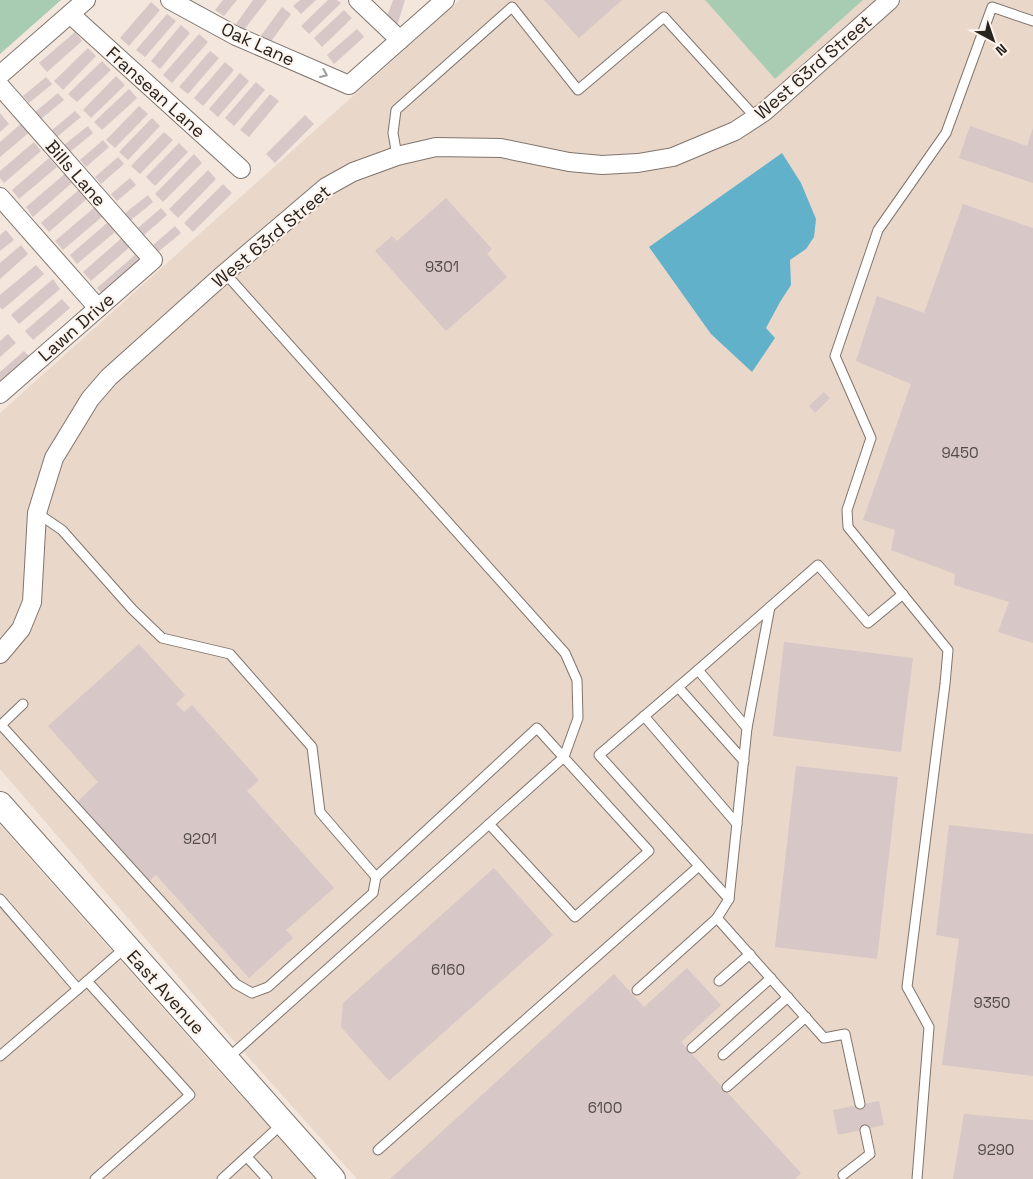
<svg xmlns="http://www.w3.org/2000/svg" width="1033" height="1179" font-family="'Space Grotesk',sans-serif">
<style>
.built{fill:#e9d7ca}
.green{fill:#a8ccb1}
.water{fill:#61b1ca}
.building{fill:#d7c7c6}
.lines{fill:none;stroke-linecap:round;stroke-linejoin:round}
.lane-casing{stroke:#80756d;stroke-width:11}
.street-casing{stroke:#80756d;stroke-width:20}
.secondary-casing{stroke:#80756d;stroke-width:26}
.lane{stroke:#fff;stroke-width:9}
.street{stroke:#fff;stroke-width:18}
.secondary{stroke:#fff;stroke-width:24}
.oneway{stroke:#9e9c9a}
.labels{text-anchor:middle;dominant-baseline:central;stroke-width:4;stroke-linejoin:round;paint-order:stroke}
.number-label{font-size:15px;fill:#534c49}
.street-label{font-size:18px;fill:#27231f;stroke:#fef4ed}
</style>
<rect width="100%" height="100%" fill="#f2e6dd"/>
<g class="built">
<polygon points="460,0 705,0 775,79 863,0 1033,0 1033,1179 357,1179 217,1022 0,769 0,413"/>
<polygon points="0,825 231,1085 319,1179 0,1179"/>
</g>
<g class="green">
<polygon points="0,0 61,0 0,54"/>
<polygon points="705,0 863,0 775,79"/>
</g>
<polygon class="water" points="782,153 801,183 816,219 814,237 806,249 790,260 791,285 780,302 766,328 775,338 752,372 711,334 649,247"/>
<g class="building">
<polygon points="223,0 237,0 224,16 215,10"/>
<polygon points="253,0 267,0 244,30 236,24"/>
<polygon points="300,0 316,0 301,14 293,6"/>
<polygon points="328,0 337,0 341,3 309,34 301,26"/>
<polygon points="393,0 405,0 397,26 385,22"/>
<polygon points="544,0 622,0 579,38"/>
<polygon points="151,2 160,10 129,46 120,38"/>
<polygon points="282,7 291,14 269,44 260,37"/>
<polygon points="344,10 352,18 322,47 314,38"/>
<polygon points="167,14 176,21 145,57 136,50"/>
<polygon points="181,25 190,33 160,69 151,61"/>
<polygon points="357,29 364,37 334,64 327,55"/>
<polygon points="75,32 82,41 47,72 39,63"/>
<polygon points="199,34 208,42 172,83 163,75"/>
<polygon points="88,48 96,56 63,90 54,81"/>
<polygon points="210,51 219,58 188,94 179,87"/>
<polygon points="102,61 111,70 77,102 68,94"/>
<polygon points="225,62 234,70 203,106 194,98"/>
<polygon points="240,73 249,81 218,117 209,109"/>
<polygon points="116,76 125,85 91,118 83,110"/>
<polygon points="46,77 52,84 29,103 23,96"/>
<polygon points="256,82 265,90 234,126 225,118"/>
<polygon points="129,89 137,98 102,130 94,122"/>
<polygon points="58,93 64,100 41,119 35,112"/>
<polygon points="270,94 279,101 249,137 240,130"/>
<polygon points="139,106 148,114 115,148 106,140"/>
<polygon points="75,111 81,117 57,137 52,130"/>
<polygon points="0,113 9,124 0,132"/>
<polygon points="305,115 314,124 275,163 266,154"/>
<polygon points="152,118 160,126 128,160 119,152"/>
<polygon points="24,121 32,130 0,157 0,142"/>
<polygon points="88,126 93,133 70,152 64,145"/>
<polygon points="970,126 1027,146 1033,128 1033,183 959,158"/>
<polygon points="164,132 173,140 140,174 131,166"/>
<polygon points="103,140 109,147 86,167 80,160"/>
<polygon points="34,142 41,151 4,183 0,178 0,171"/>
<polygon points="179,143 188,152 155,186 146,177"/>
<polygon points="194,154 202,163 163,202 155,194"/>
<polygon points="118,157 124,164 101,184 95,177"/>
<polygon points="49,158 57,167 19,199 12,190"/>
<polygon points="208,170 216,179 178,218 169,209"/>
<polygon points="67,172 74,181 33,217 26,207"/>
<polygon points="130,178 136,185 117,201 111,194"/>
<polygon points="223,184 232,193 193,232 184,223"/>
<polygon points="82,187 90,196 49,232 41,223"/>
<polygon points="148,195 153,202 130,221 124,214"/>
<polygon points="446,198 492,249 487,254 507,277 446,331 375,251 392,236 397,241"/>
<polygon points="963,204 1033,228 1033,643 998,632 1009,602 954,585 955,574 891,550 895,530 863,520 911,384 856,361 877,296 924,313"/>
<polygon points="96,206 104,215 63,250 55,241"/>
<polygon points="161,208 167,215 144,235 138,228"/>
<polygon points="107,223 115,232 77,264 70,255"/>
<polygon points="175,226 181,233 158,252 152,246"/>
<polygon points="6,230 14,240 0,251 0,235"/>
<polygon points="124,236 132,245 91,281 83,272"/>
<polygon points="21,245 28,254 0,279 0,263"/>
<polygon points="135,255 143,264 105,297 97,288"/>
<polygon points="36,265 44,274 2,310 0,307 0,295"/>
<polygon points="53,279 60,289 19,324 11,315"/>
<polygon points="62,299 70,308 33,340 25,331"/>
<polygon points="8,334 16,343 0,357 0,341"/>
<polygon points="24,351 32,359 0,387 0,372"/>
<polygon points="824,392 830,398 815,413 809,406"/>
<polygon points="784,642 913,658 901,752 773,736"/>
<polygon points="139,644 185,695 176,704 184,712 192,705 259,780 247,791 334,888 286,930 293,938 249,978 156,875 148,882 77,802 98,782 48,726"/>
<polygon points="796,766 898,777 877,959 775,947"/>
<polygon points="949,825 1033,834 1033,1076 942,1065 959,939 936,935"/>
<polygon points="494,868 553,935 389,1081 341,1027 343,1003"/>
<polygon points="687,968 721,1005 681,1042 801,1173 795,1179 390,1179 614,974 644,1007"/>
<polygon points="879,1101 884,1125 838,1135 833,1110"/>
<polygon points="964,1114 1033,1120 1033,1179 953,1179"/>
</g>
<g class="lines">
<defs>
<g id="lane">
<polyline points="397,156 393,133 396,110 512,7 578,90 664,17 756,118"/>
<polyline points="225,273 565,653 577,680 578,718 564,757 227,1059"/>
<polyline points="37,513 62,530 132,609 162,638 230,654 312,747 320,812 376,877 537,728 649,851 575,917 489,824"/>
<polyline points="698,670 599,755 729,899"/>
<polyline points="678,687 744,761"/>
<polyline points="23,704 1,725 236,984 252,993 268,987 373,893 376,877"/>
<polyline points="644,716 737,824"/>
<polyline points="747,728 770,607"/>
<polyline points="0,899 78,989 126,947"/>
<polyline points="87,981 190,1095 95,1179"/>
<polyline points="719,981 750,954"/>
<polyline points="637,990 717,918"/>
<polyline points="692,1048 771,978"/>
<polyline points="723,1055 788,997"/>
<polyline points="0,1056 78,989"/>
<polyline points="727,1087 806,1017"/>
<polyline points="860,1104 845,1034 824,1038 717,918 729,899 747,728 698,670 818,565 868,623 903,594"/>
<polyline points="378,1150 699,866"/>
<polyline points="247,1157 267,1179"/>
<polyline points="843,1175 870,1154 865,1130"/>
<polyline points="222,1179 283,1123"/>
<polyline points="917,1179 929,1027 907,987 945,684 948,650 848,527 847,510 871,438 835,356 878,230 946,133 992,7 1033,21"/>
</g>
<g id="street">
<polyline points="170,0 236,36 349,85 445,0"/>
<polyline points="358,0 400,40"/>
<polyline points="70,14 241,169"/>
<polyline points="0,75 86,0"/>
<polyline points="0,86 153,260 0,394"/>
<polyline points="0,197 98,308"/>
<polyline points="0,654 21,629 32,602 37,513 54,458 90,399 109,377 225,273 326,187 353,172 397,156 436,147 501,148 569,162 602,165 638,163 673,157 735,131 764,112 890,0"/>
</g>
<polyline id="secondary" points="0,804 333,1179"/>
</defs>
<use href="#lane" class="lane-casing"/>
<use href="#street" class="street-casing"/>
<use href="#secondary" class="secondary-casing"/>
<use href="#lane" class="lane"/>
<use href="#street" class="street"/>
<use href="#secondary" class="secondary"/>
</g>
<defs><path id="oneway-chevron" d="M-2-3.5L2.5 0L-2 3.5" fill="none" stroke-width="1.6" stroke-linecap="round" stroke-linejoin="round" transform="scale(1.25)"/></defs>
<use class="oneway" href="#oneway-chevron" transform="translate(324 74) rotate(23)"/>
<g class="labels">
<g class="number-label">
<text x="442" y="266">9301</text>
<text x="960" y="452">9450</text>
<text x="200" y="838">9201</text>
<text x="448" y="969">6160</text>
<text x="992" y="1002">9350</text>
<text x="605" y="1107">6100</text>
<text x="996" y="1149">9290</text>
</g>
<g class="street-label">
<text transform="translate(258 44) rotate(25)">Oak Lane</text>
<text transform="translate(813 67) rotate(-41)">West 63rd Street</text>
<text transform="translate(156 92) rotate(42)">Fransean Lane</text>
<text transform="translate(76 173) rotate(49)">Bills Lane</text>
<text transform="translate(271 236) rotate(-40)">West 63rd Street</text>
<text transform="translate(76 327) rotate(-41)">Lawn Drive</text>
<text transform="translate(166 992) rotate(48)">East Avenue</text>
</g>
</g>
<g transform="translate(993 40) rotate(140)" stroke="#fef4ed" stroke-width="4" paint-order="stroke">
<path d="M0-4L9 19L0 12L-9 19Z" fill="#27231f"/>
<text y="-8" font-size="14" font-weight="bold" text-anchor="middle" fill="#27231f">N</text>
</g>
</svg>
